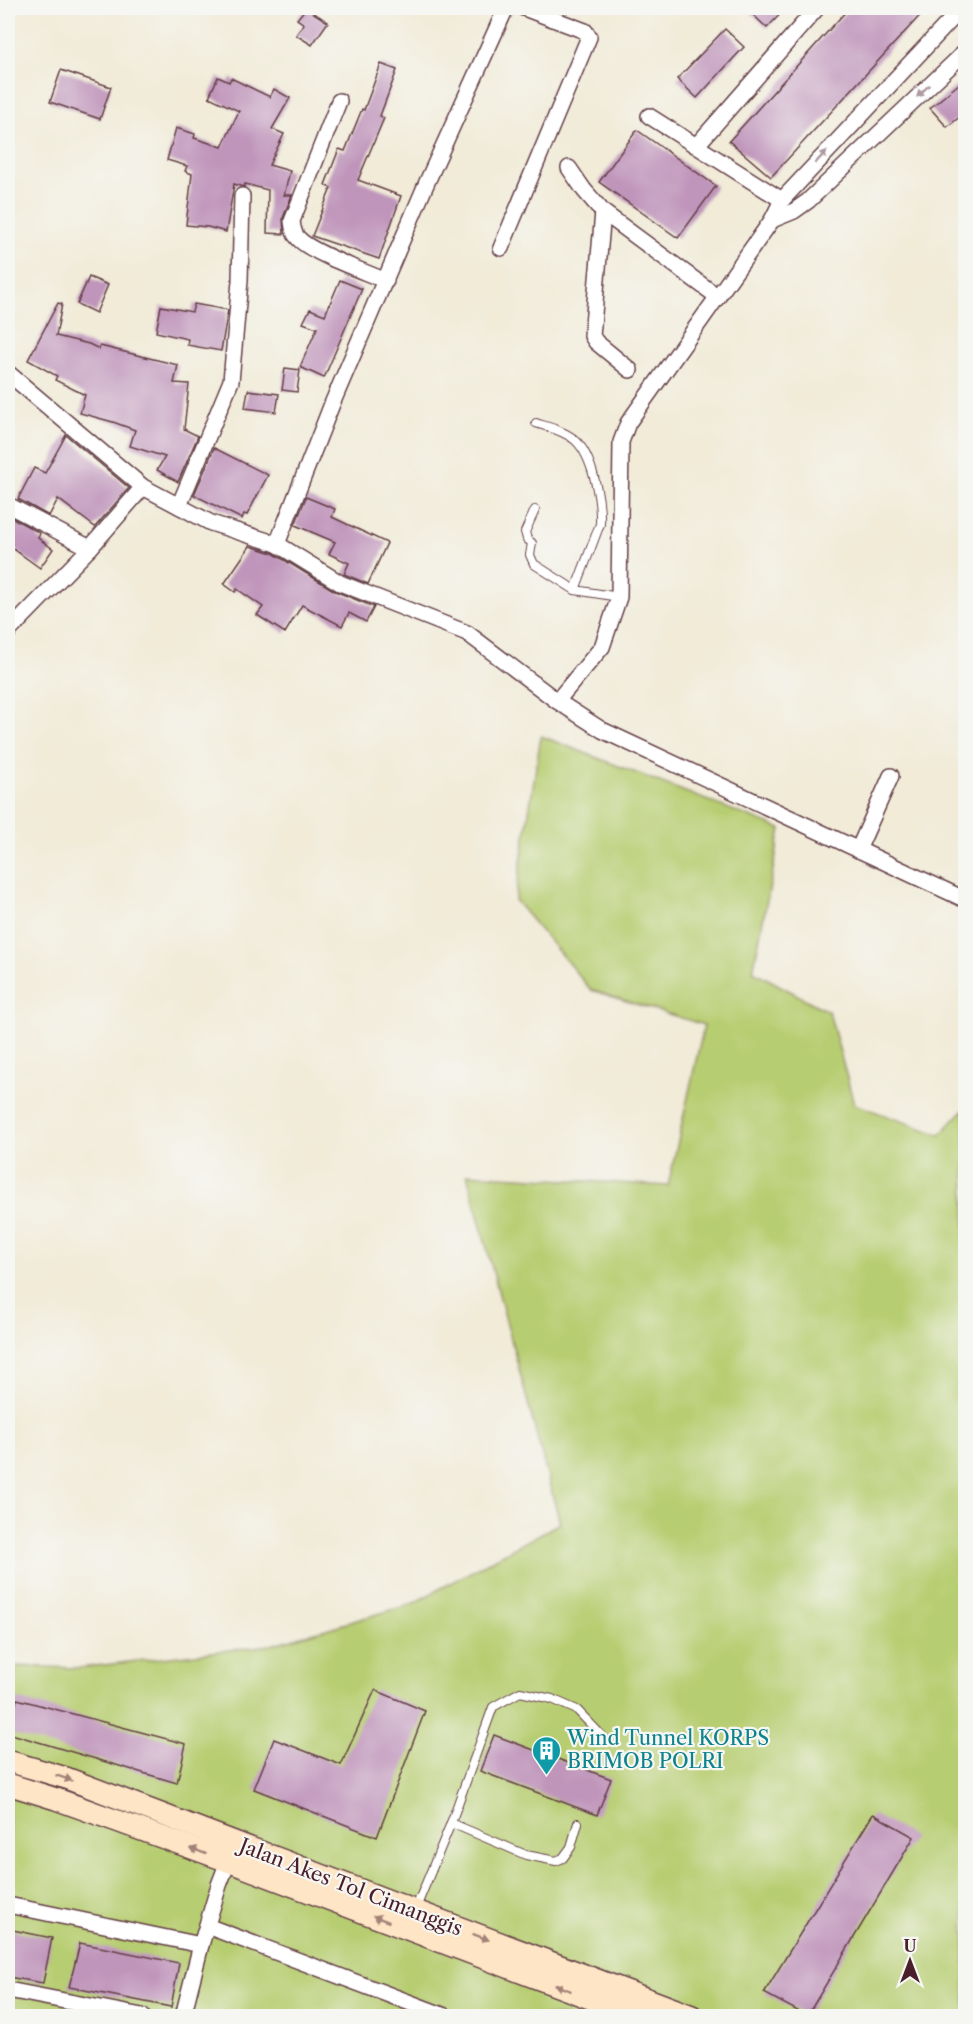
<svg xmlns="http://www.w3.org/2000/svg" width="973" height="2024" font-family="'Libre Caslon Text',serif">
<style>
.green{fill:#b7cd71;stroke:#80764e;stroke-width:1.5}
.building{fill:#c095bb}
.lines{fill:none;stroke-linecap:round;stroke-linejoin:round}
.lane-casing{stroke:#633e45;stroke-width:10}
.street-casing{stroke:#633e45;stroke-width:18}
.secondary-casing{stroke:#633e45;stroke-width:24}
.lane{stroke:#fff;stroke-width:8}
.street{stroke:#fff;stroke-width:15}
.secondary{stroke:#fde5c5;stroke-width:21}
.oneway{fill:#ae9aa0}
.oneway2{fill:#a48278}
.labels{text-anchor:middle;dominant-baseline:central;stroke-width:4.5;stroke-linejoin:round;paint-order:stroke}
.culture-label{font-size:20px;fill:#0d838f;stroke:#f6f6f2;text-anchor:start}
.street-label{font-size:20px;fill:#4a1f2b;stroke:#f6f6f2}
</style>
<rect width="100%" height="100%" fill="#f6f6f2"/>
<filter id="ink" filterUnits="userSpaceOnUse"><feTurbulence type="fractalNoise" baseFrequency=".0167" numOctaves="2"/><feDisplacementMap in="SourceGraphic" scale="12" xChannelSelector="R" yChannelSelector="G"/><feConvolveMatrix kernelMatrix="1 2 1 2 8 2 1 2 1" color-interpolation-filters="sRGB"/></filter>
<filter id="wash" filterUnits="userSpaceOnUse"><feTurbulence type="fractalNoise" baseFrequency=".008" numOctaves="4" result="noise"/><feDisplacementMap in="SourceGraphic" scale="24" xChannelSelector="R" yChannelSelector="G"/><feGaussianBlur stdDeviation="1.35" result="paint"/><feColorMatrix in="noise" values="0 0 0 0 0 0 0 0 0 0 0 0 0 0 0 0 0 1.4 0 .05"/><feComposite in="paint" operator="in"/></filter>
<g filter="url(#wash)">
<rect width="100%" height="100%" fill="#f1ebd8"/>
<polygon class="green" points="541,736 781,829 753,971 829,1012 854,1104 940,1135 962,1111 965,1112 965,2016 8,2016 8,1666 79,1668 271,1645 412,1604 560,1523 467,1174 668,1186 704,1025 591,990 515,900"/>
<g id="blocks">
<g class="building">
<polygon points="306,8 328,22 312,45 296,35 304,24 297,19"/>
<polygon points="746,8 786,8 767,28"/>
<polygon points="849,8 927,8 771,177 729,141"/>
<polygon points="725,29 744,47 697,98 677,79"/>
<polygon points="381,64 397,70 380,116 384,118 358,180 401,196 379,259 312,236 331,188 325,185 339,149 345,151 362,109 364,110"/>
<polygon points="61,70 111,87 100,119 50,102"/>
<polygon points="218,77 229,82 231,78 270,97 274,89 290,98 272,129 284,134 269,165 290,171 284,195 292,195 283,218 284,234 267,233 268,190 245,184 244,187 234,184 226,232 208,227 186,225 192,174 185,171 187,166 167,160 176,128 195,134 194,138 222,147 239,111 209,97"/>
<polygon points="966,78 966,112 947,127 930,108"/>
<polygon points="637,130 716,186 678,238 599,182"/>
<polygon points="89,277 108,285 96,313 77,304"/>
<polygon points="340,280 362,289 324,378 300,367 317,328 303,323 310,309 325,315"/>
<polygon points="58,303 62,304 56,336 89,344 99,349 100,346 178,365 174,383 189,384 184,429 198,436 178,482 157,470 165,457 130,446 135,430 113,422 80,413 85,395 55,380 57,376 28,360"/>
<polygon points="194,304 228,310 221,351 187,345 188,339 156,332 161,306 192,312"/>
<polygon points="285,368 300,370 297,392 282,390"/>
<polygon points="248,390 279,394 276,412 245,408"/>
<polygon points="66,435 129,488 95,527 58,499 49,516 18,499 34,468 45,473"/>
<polygon points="214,448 268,475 247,515 244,514 242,519 194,495"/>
<polygon points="306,497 335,509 332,517 387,543 368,584 344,574 349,563 329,554 335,542 295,525"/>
<polygon points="9,516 40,533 38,538 53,549 40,568 8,545"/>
<polygon points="250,546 273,553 335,591 374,607 366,622 349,613 342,626 302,605 285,633 257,615 263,607 237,589 235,592 224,584"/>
<polygon points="375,1690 425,1711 377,1837 254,1789 274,1739 341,1765"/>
<polygon points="17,1699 186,1744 177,1783 8,1733"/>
<polygon points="494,1735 611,1779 597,1815 480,1771"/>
<polygon points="873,1814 914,1837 807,2016 764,1993"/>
<polygon points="8,1929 52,1938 43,1983 8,1977"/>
<polygon points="80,1943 179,1963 171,2007 69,1987"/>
</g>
</g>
</g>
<g filter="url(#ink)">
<use href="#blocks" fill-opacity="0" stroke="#633e45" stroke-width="1.5"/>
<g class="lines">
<defs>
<g id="lane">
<path d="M536,423C548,427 565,431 575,440C593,456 601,501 600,524L575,590"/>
<polyline points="535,510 525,532 527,539 532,543 530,555 534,564 575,590 619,597"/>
<polyline points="451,1823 526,1855 556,1861 563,1858 571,1847 578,1823"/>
<polyline points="415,1910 451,1823 493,1707 520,1692 552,1699 577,1710 605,1739"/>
</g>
<g id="street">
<path d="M339,101L292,221C293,228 293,233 298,238C311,253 366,272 386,281"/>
<polyline points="649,116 782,200"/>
<polyline points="697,145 817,8"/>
<polyline points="569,168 584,190 603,212 718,297"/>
<polyline points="603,212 592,336 596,342 630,370"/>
<polyline points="772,220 794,211 808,201 966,51"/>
<polyline points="501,248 589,37 585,31 524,8"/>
<polyline points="8,373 143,487 211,523 277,544 340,583 467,633 557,701 602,730 966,900"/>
<polyline points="8,505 90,548"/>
<polyline points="179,506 231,381 240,281 242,196"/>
<polyline points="277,544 332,404 427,182 506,8"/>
<polyline points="8,632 90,548 143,487"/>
<polyline points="557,701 602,647 619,597 621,442 628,423 772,220 782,200 962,8"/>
<polyline points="858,850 891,776"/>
<polyline points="8,1905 201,1945"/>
<polyline points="207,1926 445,2016"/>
<polyline points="8,1990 142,2016"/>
<polyline points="183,2016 201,1945 219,1885 232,1851"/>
</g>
<g id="secondary">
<polyline points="8,1761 66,1778 692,2016"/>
<polyline points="8,1784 56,1799 228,1861 637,2016"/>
</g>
</defs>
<use href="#lane" class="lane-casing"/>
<use href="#street" class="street-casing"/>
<use href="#secondary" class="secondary-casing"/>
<use href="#lane" class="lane"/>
<use href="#street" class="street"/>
<use href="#secondary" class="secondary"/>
</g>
<defs><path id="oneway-solid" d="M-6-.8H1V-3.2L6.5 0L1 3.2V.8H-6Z" transform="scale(1.5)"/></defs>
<g class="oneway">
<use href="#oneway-solid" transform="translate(923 91) rotate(136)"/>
<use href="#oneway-solid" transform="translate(821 157) rotate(-47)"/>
</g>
<g class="oneway2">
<use href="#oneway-solid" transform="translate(64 1778) rotate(18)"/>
<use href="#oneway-solid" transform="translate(198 1851) rotate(-160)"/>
<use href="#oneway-solid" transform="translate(381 1919) rotate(-159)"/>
<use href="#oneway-solid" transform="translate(481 1937) rotate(21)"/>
<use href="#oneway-solid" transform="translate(563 1988) rotate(-159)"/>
</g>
</g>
<defs>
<symbol id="building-pin" viewBox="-11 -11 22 30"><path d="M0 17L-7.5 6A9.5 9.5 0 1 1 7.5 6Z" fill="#0f9aa8" stroke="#f6f6f2"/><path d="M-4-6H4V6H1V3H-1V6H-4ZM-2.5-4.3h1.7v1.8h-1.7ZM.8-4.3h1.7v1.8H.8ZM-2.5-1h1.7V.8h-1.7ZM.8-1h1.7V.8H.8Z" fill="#fff"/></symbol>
</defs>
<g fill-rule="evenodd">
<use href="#building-pin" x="530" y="1734" width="33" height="45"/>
</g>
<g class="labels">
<g class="culture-label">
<text x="567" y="1738">Wind Tunnel KORPS<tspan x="567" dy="23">BRIMOB POLRI</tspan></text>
</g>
<g class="street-label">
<text transform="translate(351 1887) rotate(21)">Jalan Akes Tol Cimanggis</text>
</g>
</g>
<rect width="973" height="2024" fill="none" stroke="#f6f6f2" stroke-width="30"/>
<g transform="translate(910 1961)" stroke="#f6f6f2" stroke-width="4.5" paint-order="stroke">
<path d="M0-4.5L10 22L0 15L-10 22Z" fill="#4a1f2b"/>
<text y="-9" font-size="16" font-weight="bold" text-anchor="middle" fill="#4a1f2b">U</text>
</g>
</svg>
